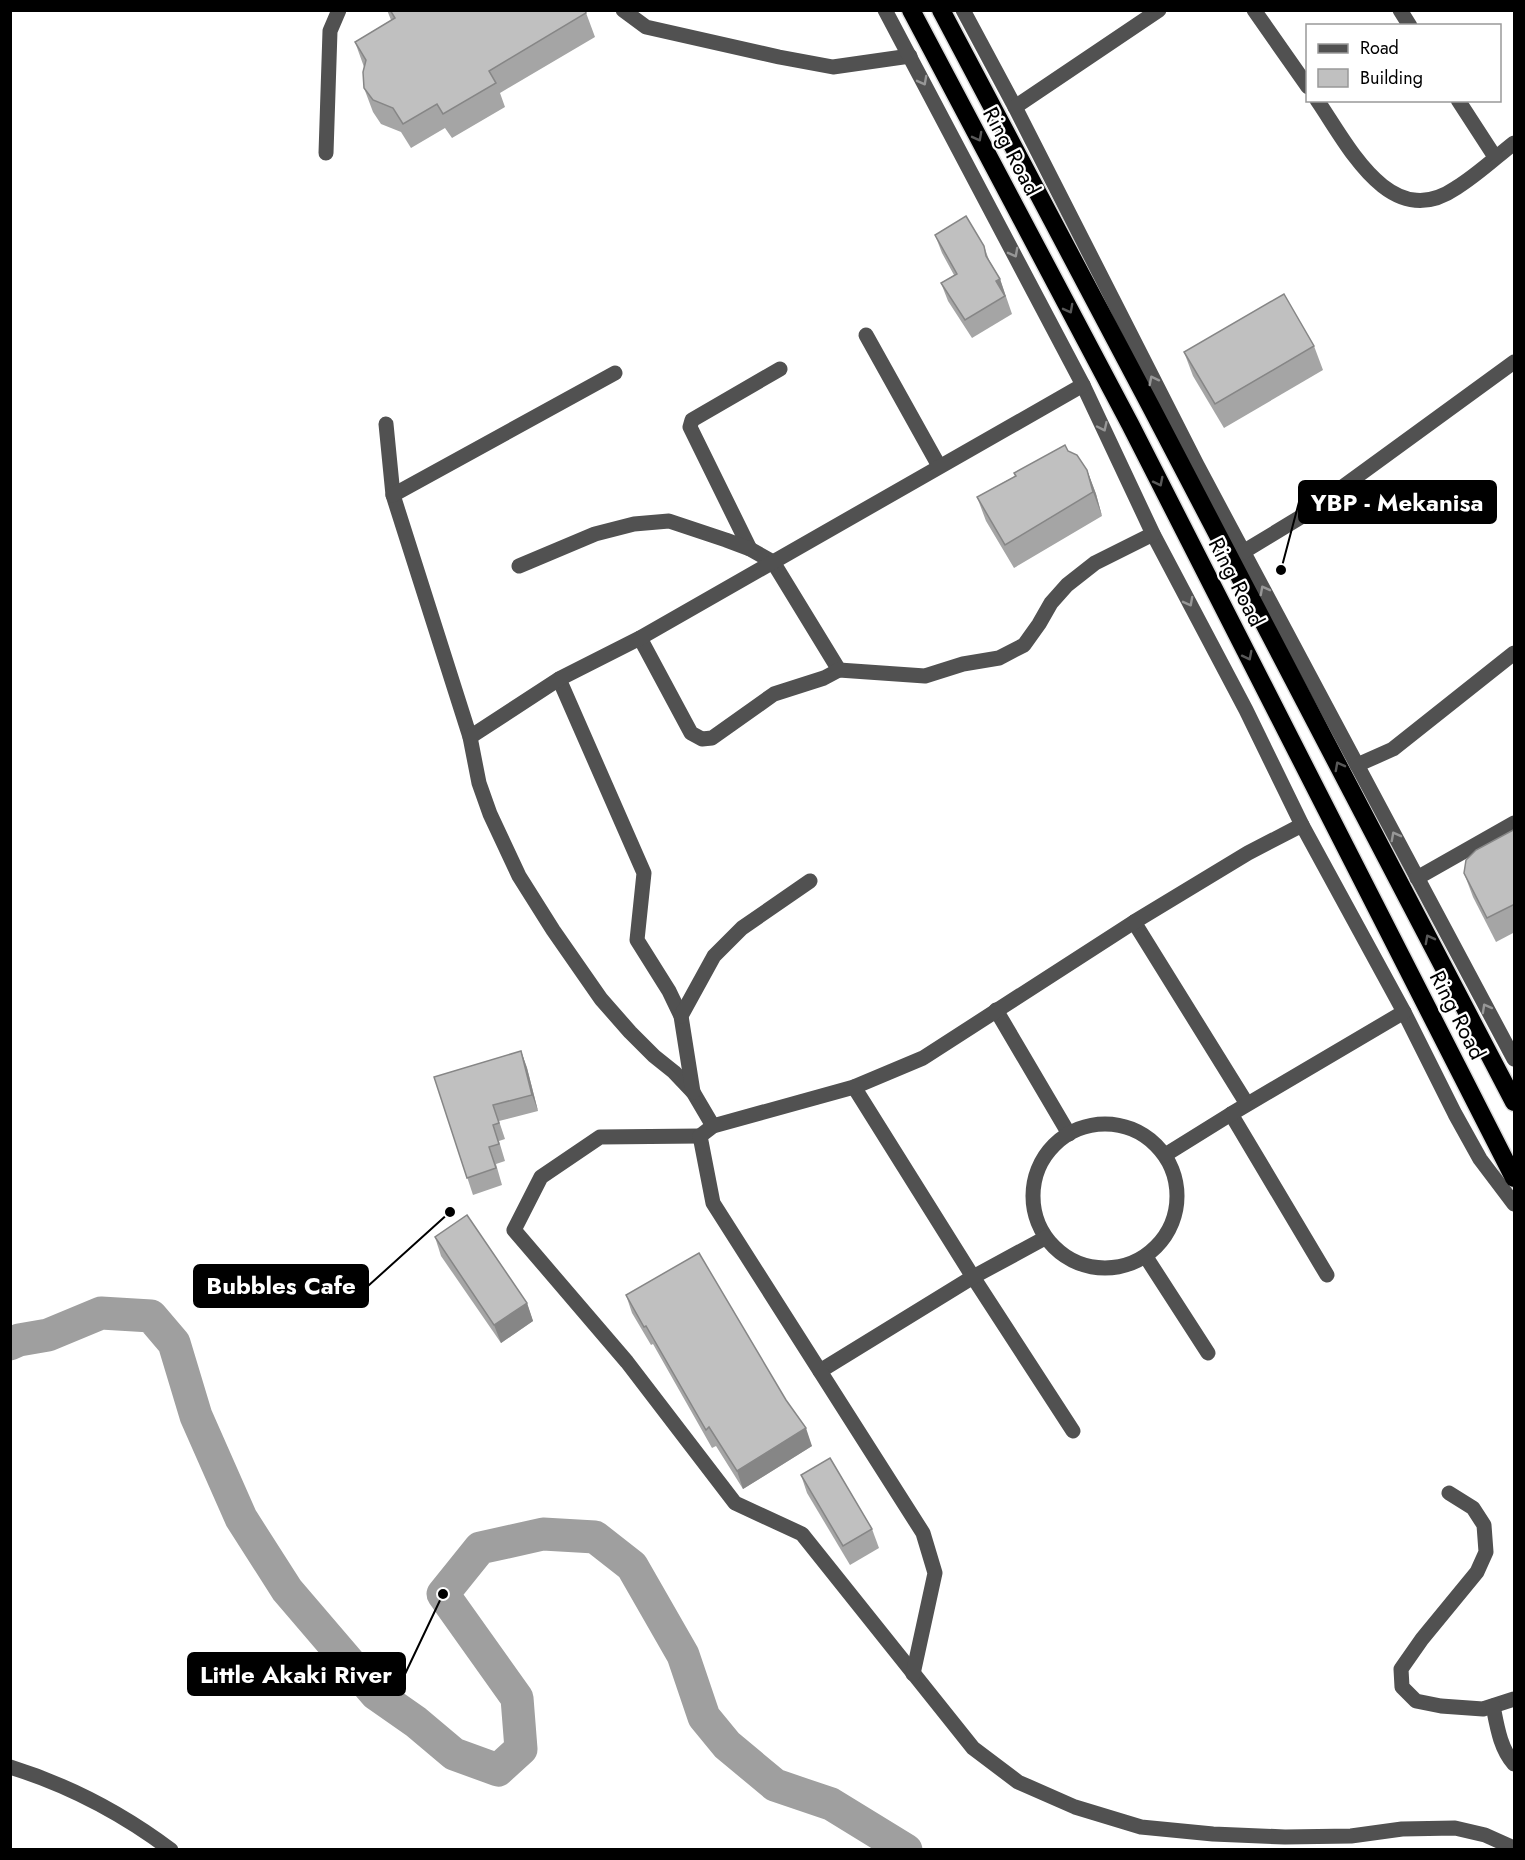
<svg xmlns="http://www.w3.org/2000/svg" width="1525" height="1860" font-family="Jost,sans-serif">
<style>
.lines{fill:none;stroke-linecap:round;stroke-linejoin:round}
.river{stroke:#9f9f9f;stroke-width:33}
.highway-casing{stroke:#dbdbdb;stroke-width:21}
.minor{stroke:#515151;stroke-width:15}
.highway{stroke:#000;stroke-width:18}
.wall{fill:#a5a5a5}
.shaded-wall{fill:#868686}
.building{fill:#c0c0c0;stroke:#868686;stroke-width:1.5}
.oneway{stroke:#979797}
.oneway2{stroke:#595959}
.labels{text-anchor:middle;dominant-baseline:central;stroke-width:4.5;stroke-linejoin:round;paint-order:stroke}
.street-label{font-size:22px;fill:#000;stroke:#fff}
.leader{fill:none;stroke:#000;stroke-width:2}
.callout-dot{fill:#000;stroke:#fff;stroke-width:2}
.callout{fill:#000;stroke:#000;stroke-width:2}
.callout-label{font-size:24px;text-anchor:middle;font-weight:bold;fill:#fff}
</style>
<rect width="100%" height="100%" fill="#fff"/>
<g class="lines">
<polyline class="river" points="10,1344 19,1340 48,1335 101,1313 151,1316 174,1343 196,1416 241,1518 287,1590 376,1694 416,1722 454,1754 498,1770 521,1749 517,1698 443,1594 480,1548 543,1534 595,1537 632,1566 683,1655 704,1717 727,1745 775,1785 831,1804 906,1850"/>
<defs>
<g id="highway">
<polyline points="911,10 1130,424 1514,1178"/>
<polyline points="941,10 1151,407 1514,1102"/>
</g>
</defs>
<use href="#highway" class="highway-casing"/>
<g class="minor">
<polyline points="623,10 646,27 779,57 833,67 910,56"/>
<polyline points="885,10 1083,385 1153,534 1246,710 1302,825 1404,1012 1455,1114 1480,1159 1514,1204"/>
<polyline points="963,10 1015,107 1197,465 1514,1059"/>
<polyline points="1254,10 1308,87"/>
<polyline points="1400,10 1410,26"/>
<path d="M1317,100C1348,145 1390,233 1456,188C1477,175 1495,158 1514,143"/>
<polyline points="1458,100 1495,157"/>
<polyline points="1015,107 1159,10"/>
<polyline points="326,153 330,31 339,10"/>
<polyline points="866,335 939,466"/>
<polyline points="386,424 393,495 470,737 479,783 490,814 519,876 553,930 601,999 630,1032 654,1056 674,1072 693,1092 713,1126"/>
<polyline points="393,495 615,373"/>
<polyline points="750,549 690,427 692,420 780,369"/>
<polyline points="1243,552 1304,515 1514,362"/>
<polyline points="519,566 595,534 634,524 669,521 726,540 750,549 773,562 839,670"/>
<polyline points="640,638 691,733 702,739 712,738 774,694 824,678 839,670 925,676 963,664 999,658 1024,645 1039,624 1051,603 1067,585 1095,563 1153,534"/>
<polyline points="559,679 644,873 637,940 669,991 681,1016 693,1092"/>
<polyline points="470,737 559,679 640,638 1083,385"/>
<polyline points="1357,765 1393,749 1514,653"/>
<polyline points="1417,878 1514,823"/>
<polyline points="1134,922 1247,1104"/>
<polyline points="996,1010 1069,1134"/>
<polyline points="681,1016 714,956 742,928 810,881"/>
<polyline points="854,1087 973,1277 1073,1431"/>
<polyline points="1231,1114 1327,1275"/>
<circle cx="1105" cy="1196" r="72"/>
<polyline points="700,1136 600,1137 541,1177 514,1230 627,1362 735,1503 802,1534 973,1748 1018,1782 1075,1807 1141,1827 1213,1834 1285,1837 1351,1836 1402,1829 1455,1828 1485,1835 1514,1848"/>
<polyline points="1165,1155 1231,1114 1404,1012"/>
<polyline points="1146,1257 1208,1353"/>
<polyline points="820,1371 973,1277 1045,1238"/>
<polyline points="1449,1493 1473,1508 1484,1525 1486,1552 1477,1572 1422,1639 1401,1669 1402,1687 1416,1701 1441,1706 1483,1709 1514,1699"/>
<polyline points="913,1674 935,1573 923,1533 713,1203 700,1136 713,1126 854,1087 923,1058 1134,922 1248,853 1302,825"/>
<path d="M1493,1706C1497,1726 1500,1748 1514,1764"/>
<path d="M10,1767C68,1785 123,1814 171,1850"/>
</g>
<use href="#highway" class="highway"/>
</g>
<g class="wall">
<polygon points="387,10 585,10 595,37 500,93 505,107 452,138 445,128 411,148 401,132 381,124 373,112 364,88 364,67 355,42 391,20"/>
<polygon points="935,235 984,246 989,260 1000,279 1012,314 972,338 948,301 941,283 954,275 942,253"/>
<polygon points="1314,346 1323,370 1224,428 1193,376 1184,352"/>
<polygon points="1068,451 1087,470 1096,494 1102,516 1014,568 986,521 977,497 1015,476 1014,473"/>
<polygon points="1515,829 1515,932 1496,942 1473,897 1464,873"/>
<polygon points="521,1051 527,1068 538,1111 499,1121 505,1139 499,1141 505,1161 496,1164 502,1185 473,1195 434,1077"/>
<polygon points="435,1237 527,1303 533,1321 501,1343 441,1256"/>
<polygon points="626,1295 812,1446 743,1489 716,1446 712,1448 653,1344 651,1345 632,1313"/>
<polygon points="801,1475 872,1529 879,1548 850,1565 807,1493"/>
</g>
<g class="shaded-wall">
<polygon points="1000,279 1006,297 996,281"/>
<polygon points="1087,470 1096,494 1102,516 1093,492"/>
<polygon points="521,1051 527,1068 538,1111 532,1095"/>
<polygon points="527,1303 533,1321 501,1343 494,1325"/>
<polygon points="806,1428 812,1446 743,1489 737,1471"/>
</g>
<g class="building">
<polygon points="390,10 585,10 586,13 489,71 496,83 443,114 437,104 403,124 393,108 373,100 364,88 363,72 366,60 355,42 395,18"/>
<polygon points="966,216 984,246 986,256 1000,279 996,281 1005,296 965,320 941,283 957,274 935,235"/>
<polygon points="1284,294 1314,346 1215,404 1184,352"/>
<polygon points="1065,445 1068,451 1077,455 1087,470 1093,492 1005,545 977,497 1016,476 1014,473"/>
<polygon points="1515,829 1515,904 1487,918 1464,873 1466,860 1476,850"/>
<polygon points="521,1051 532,1095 493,1105 499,1123 493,1125 499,1144 489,1147 496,1168 467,1178 434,1077"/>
<polygon points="467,1215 527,1303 494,1325 435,1237"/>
<polygon points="699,1253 786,1400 806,1428 737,1471 709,1427 706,1430 646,1326 644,1327 626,1295"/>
<polygon points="830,1458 872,1529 843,1546 801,1475"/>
</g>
<defs><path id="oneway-chevron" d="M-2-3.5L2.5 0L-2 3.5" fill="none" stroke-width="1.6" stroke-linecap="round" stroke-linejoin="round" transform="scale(1.5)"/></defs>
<g class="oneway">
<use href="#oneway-chevron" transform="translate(923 81) rotate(62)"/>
<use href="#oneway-chevron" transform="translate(1014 253) rotate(62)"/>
<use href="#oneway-chevron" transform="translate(1153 380) rotate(-117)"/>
<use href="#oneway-chevron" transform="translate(1103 427) rotate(65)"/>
<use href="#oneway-chevron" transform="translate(1264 590) rotate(-118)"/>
<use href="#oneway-chevron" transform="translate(1189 602) rotate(62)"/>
<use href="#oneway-chevron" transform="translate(1395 836) rotate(-118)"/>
<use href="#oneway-chevron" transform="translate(1486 1008) rotate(-119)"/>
</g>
<g class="oneway2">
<use href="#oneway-chevron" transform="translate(978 137) rotate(62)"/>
<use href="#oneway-chevron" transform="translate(1069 309) rotate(62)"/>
<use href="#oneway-chevron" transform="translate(1159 482) rotate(63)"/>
<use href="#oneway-chevron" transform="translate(1248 656) rotate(63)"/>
<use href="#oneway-chevron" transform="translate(1339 766) rotate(-118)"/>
<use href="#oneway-chevron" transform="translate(1429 939) rotate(-118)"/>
</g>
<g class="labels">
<g class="street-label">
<text transform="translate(1012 151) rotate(62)">Ring Road</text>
<text transform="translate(1237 582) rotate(63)">Ring Road</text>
<text transform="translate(1458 1015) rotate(63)">Ring Road</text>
</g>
</g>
<path class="leader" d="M1281 570L1299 502M450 1212L368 1286M443 1594L405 1674"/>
<g class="callout-dot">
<circle cx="1281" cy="570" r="6"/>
<circle cx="450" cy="1212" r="6"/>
<circle cx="443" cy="1594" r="6"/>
</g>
<g class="callout">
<rect x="1299" y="481" width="197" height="42" rx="6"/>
<rect x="194" y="1265" width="174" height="42" rx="6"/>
<rect x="188" y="1653" width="217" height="42" rx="6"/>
</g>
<g class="callout-label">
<text x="1397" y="511">YBP - Mekanisa</text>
<text x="281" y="1294">Bubbles Cafe</text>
<text x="296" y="1683">Little Akaki River</text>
</g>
<rect width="1525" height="1860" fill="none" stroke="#000000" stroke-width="24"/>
<rect x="1306" y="24" width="195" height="78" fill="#ffffff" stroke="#999999" stroke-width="1.5"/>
<rect x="1318" y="44" width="30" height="9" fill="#515151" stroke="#999999" stroke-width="1.5"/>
<text x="1360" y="54" font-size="18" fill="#000000">Road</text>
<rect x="1318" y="69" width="30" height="18" fill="#c0c0c0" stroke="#999999" stroke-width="1.5"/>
<text x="1360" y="84" font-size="18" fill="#000000">Building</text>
</svg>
